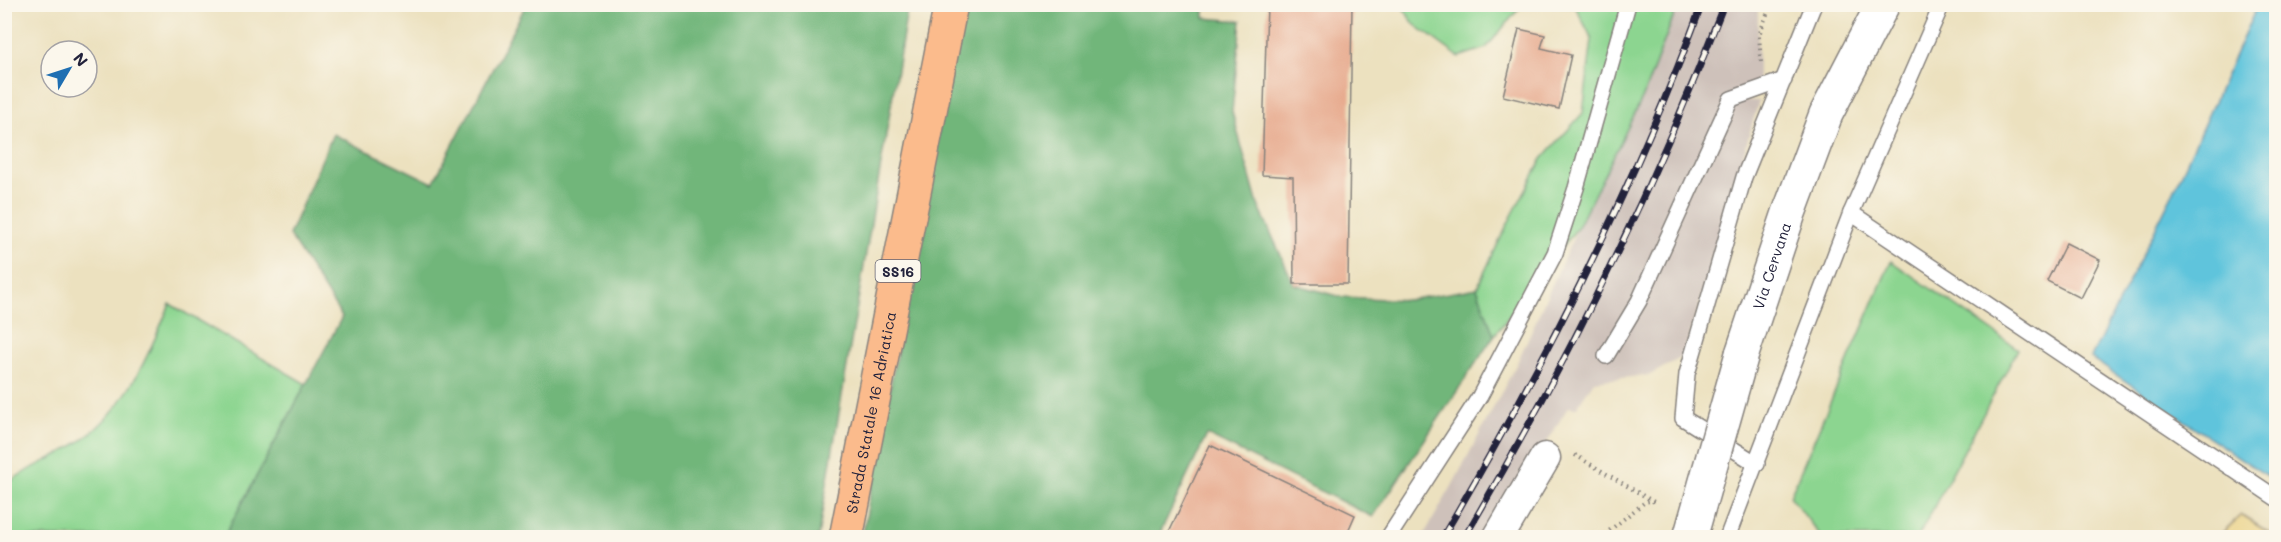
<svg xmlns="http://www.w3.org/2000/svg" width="2281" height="542" font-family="Mali,sans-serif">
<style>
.industrial{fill:#cec1ba}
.green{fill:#8cd590;stroke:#577c66;stroke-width:1.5}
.forest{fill:#71b67a;stroke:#4a6c5a;stroke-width:1.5}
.sand{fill:#eeda9e;stroke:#887e6c;stroke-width:1.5}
.water{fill:#5fc4dc;stroke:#40738c;stroke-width:1.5}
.building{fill:#e7aa8e}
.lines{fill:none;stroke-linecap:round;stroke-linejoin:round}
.service-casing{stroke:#87827d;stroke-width:18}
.minor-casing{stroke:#87827d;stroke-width:33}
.tertiary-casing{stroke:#87827d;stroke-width:36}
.primary-casing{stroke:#87827d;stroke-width:36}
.path{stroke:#87827d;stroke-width:4;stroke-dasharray:1.5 4.5;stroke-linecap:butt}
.service{stroke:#fff;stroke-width:15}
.minor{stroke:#fff;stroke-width:30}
.tertiary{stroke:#fff;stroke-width:33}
.primary{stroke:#fbbb8c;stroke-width:33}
.rail-casing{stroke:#22223b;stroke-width:7}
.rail{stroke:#fbf7ec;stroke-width:4.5;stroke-dasharray:14;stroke-linecap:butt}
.tertiary-bridge-casing{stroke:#87827d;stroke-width:36;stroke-linecap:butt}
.tertiary-bridge{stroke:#fff;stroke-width:33}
.labels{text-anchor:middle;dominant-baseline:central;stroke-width:6;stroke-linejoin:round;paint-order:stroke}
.shield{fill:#fbf7ec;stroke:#636270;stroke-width:1.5}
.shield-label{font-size:14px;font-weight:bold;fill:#22223b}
.street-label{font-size:15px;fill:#22223b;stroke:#fbf7ec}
</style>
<rect width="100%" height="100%" fill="#fbf7ec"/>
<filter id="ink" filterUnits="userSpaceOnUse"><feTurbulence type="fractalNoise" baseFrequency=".0167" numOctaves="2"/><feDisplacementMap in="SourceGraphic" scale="12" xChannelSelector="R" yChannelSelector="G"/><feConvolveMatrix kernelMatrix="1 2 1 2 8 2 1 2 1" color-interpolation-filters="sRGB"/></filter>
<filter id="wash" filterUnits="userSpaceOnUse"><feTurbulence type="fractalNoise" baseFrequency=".008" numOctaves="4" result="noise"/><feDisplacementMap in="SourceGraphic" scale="24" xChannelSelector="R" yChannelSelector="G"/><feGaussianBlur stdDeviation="1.35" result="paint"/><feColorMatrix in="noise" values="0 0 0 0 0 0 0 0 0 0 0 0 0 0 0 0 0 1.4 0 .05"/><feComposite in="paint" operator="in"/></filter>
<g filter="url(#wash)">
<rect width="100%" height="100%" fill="#ece1bf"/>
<polygon class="industrial" points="1678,5 1758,5 1758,89 1733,99 1759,101 1684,356 1650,375 1594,381 1576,408 1568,407 1490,537 1422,538 1452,486 1517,363 1578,227 1643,97"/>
<g class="green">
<polygon points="1401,5 1522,5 1486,48 1459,57 1415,25"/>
<polygon points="1532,5 1678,5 1643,97 1578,227 1494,336 1477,288 1506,227 1542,159 1583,113 1592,39 1575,6"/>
<polygon points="1891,261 2018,349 1918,537 1821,537 1790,496"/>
<path d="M170,304L306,384L224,537H5V485C25,469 51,460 73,446C126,413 146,359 170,304Z"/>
</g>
<g class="forest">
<polygon points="526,5 908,5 818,537 224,537 342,317 289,235 333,134 433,183"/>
<polygon points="962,5 1204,5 1204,18 1241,21 1232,112 1258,205 1294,284 1342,297 1408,300 1477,288 1494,336 1373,517 1207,435 1158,537 862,538"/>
</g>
<polygon class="sand" points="2241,515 2276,537 2218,537"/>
<polygon class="water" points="2258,4 2276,5 2276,482 2091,358 2173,193"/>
<g id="blocks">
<g class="building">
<polygon points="1267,4 1352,4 1348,284 1294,284 1293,177 1262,175"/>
<polygon points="1519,29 1545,35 1541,48 1571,55 1559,109 1503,96"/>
<polygon points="2066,243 2100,260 2081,298 2047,281"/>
<polygon points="1210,445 1355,515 1345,538 1166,538"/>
</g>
</g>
</g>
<g filter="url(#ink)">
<use href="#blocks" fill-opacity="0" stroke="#87827d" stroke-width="1.5"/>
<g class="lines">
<defs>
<g id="service">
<polyline points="1851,213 2276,498"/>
<polyline points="1606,356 1639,301 1731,99 1784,80"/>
<polyline points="1757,464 1683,418 1687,374 1744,177 1814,4"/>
<polyline points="1388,538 1480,396 1555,253 1576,188 1628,4"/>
<polyline points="1727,538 1851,213 1942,4"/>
</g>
<polyline id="minor" points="1498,538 1545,458"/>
<g id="tertiary">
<path id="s1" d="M1742,354L1789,213L1826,114L1883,4"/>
</g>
<g id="primary">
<path id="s2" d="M846,538L951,4"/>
</g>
</defs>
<use href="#service" class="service-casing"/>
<use href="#minor" class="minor-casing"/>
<use href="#tertiary" class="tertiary-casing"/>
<use href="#primary" class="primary-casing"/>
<g class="path">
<polyline points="1761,62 1759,35 1771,4"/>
<polyline points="1575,455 1654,502"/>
<polyline points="1600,538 1645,502 1651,501"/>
</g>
<use href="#service" class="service"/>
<use href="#minor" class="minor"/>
<use href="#tertiary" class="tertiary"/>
<use href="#primary" class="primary"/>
<defs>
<g id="rail">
<path d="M1442,538C1543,367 1633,190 1702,4"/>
<path d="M1464,538C1566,366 1653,191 1724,4"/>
</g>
</defs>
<use href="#rail" class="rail-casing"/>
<use href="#rail" class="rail"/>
<defs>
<polyline id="tertiary-bridge" points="1690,538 1742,354"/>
</defs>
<use href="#tertiary-bridge" class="tertiary-bridge-casing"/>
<use href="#tertiary-bridge" class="tertiary-bridge"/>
</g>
</g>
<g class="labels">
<rect class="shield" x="875.5" y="260" width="45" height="22" rx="4.5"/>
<g class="shield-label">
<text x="898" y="271">SS16</text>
</g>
<g class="street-label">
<text stroke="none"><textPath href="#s1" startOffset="93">Via Cervana</textPath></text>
<text stroke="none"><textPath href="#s2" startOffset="128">Strada Statale 16 Adriatica</textPath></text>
</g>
</g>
<rect width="2281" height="542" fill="none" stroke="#fbf7ec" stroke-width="24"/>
<g transform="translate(69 69) rotate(51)"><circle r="28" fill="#fbf7ec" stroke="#a4a2a5" stroke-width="1.5"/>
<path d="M0-4.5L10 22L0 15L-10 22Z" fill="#1f6fb2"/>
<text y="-9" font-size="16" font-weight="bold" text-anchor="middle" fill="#22223b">N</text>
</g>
</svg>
